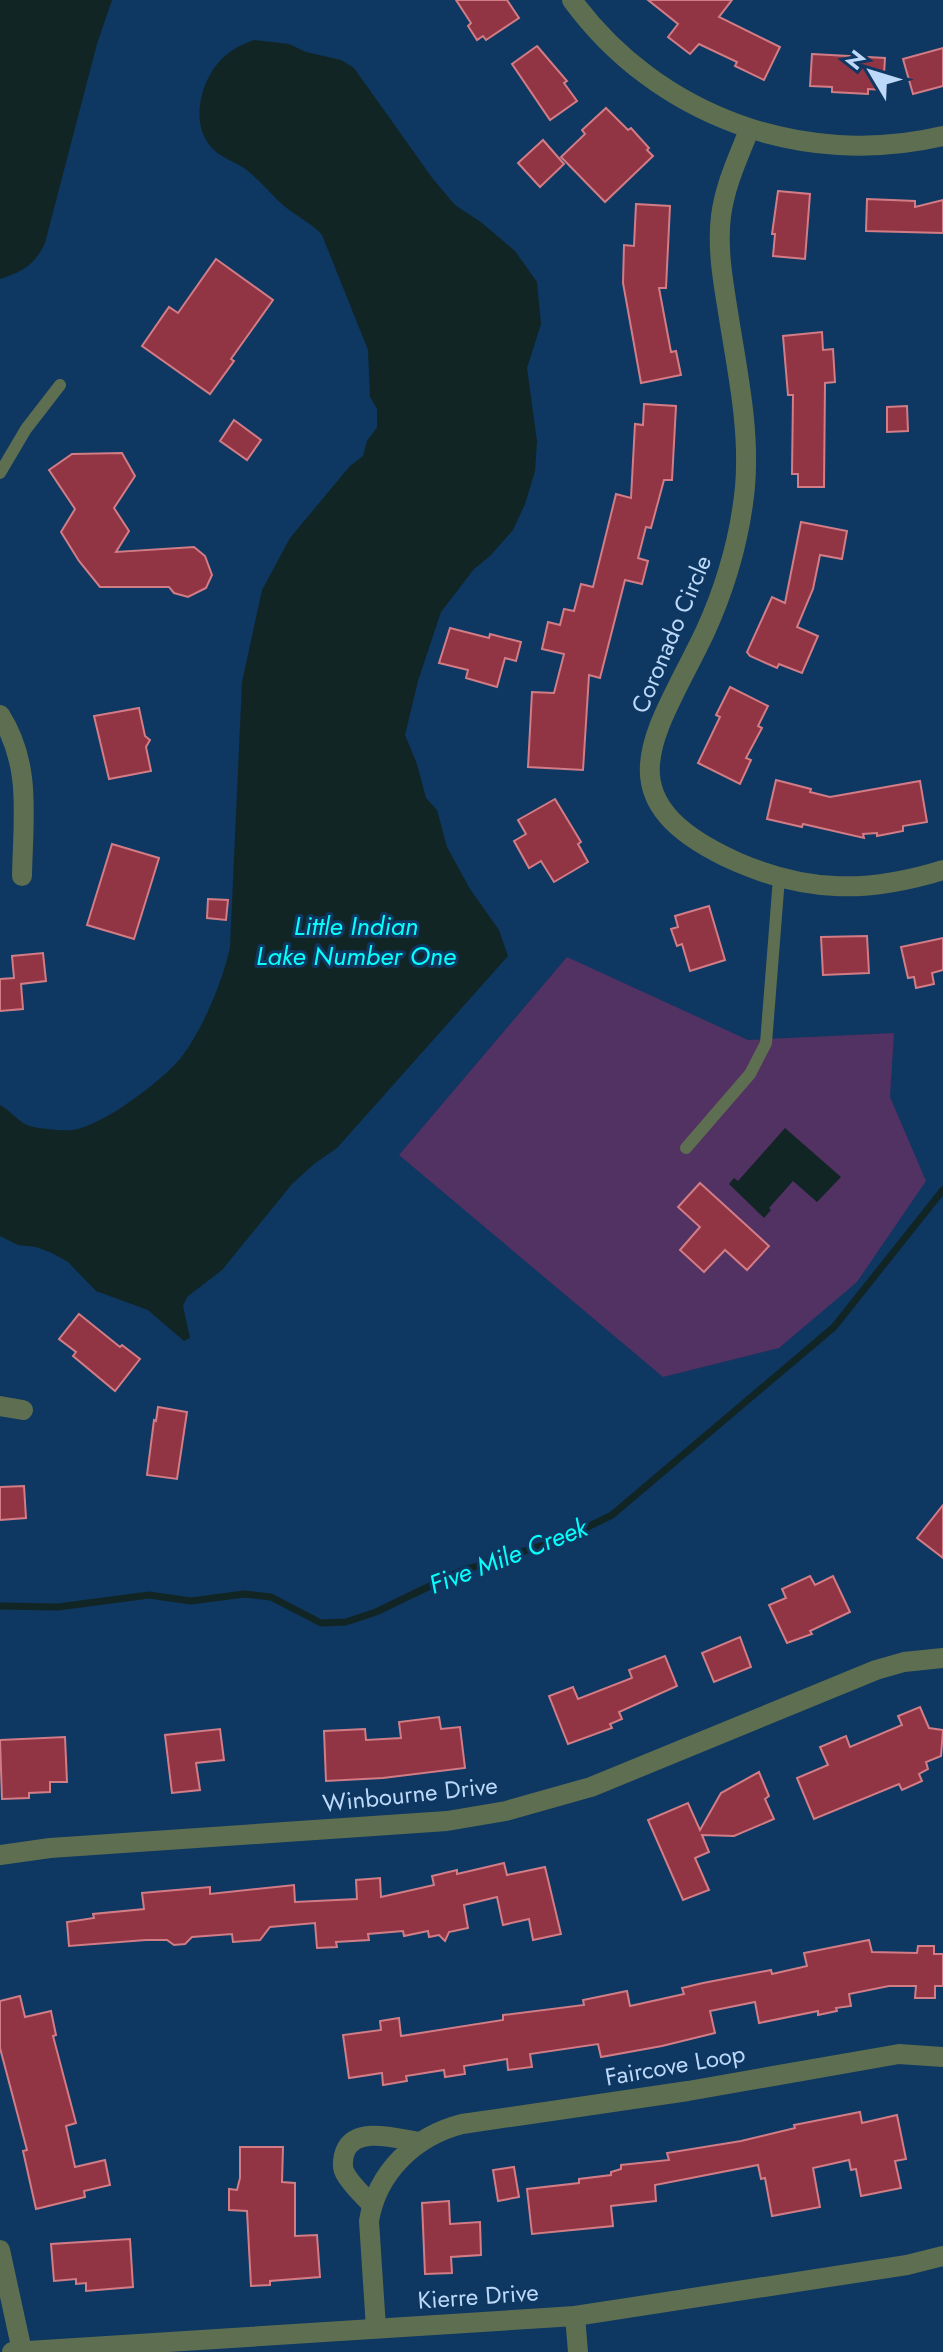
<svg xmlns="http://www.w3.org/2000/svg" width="943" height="2352" font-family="Jost,sans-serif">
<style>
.green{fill:#523163}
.water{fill:#122525}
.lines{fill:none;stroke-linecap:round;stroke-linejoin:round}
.stream{stroke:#122525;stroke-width:7}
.building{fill:#913545;stroke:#d27c86;stroke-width:2}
.service{stroke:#5d6e51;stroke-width:12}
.minor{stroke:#5d6e51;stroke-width:20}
.tertiary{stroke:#5d6e51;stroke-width:20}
.labels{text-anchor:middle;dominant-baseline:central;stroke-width:6;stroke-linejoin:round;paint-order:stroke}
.street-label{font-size:24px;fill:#bdd9f9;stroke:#0e3761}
.water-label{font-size:26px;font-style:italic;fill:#08fefa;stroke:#0e3761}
</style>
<rect width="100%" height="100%" fill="#0e3761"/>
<polygon class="green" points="567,957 748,1040 894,1033 890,1097 926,1181 857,1282 779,1348 663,1377 399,1155"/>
<g class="water">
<path d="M0,0H112L97,44L45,243C35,265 22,272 0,279Z"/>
<path d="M254,40L289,44L306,52L341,60L354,68L433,179L455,205L482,223L515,251L537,282L541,324L527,368L537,441L535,471L525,504L513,530L490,556L474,569L441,612L418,681L405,735L417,764L426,798L437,810L447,847L470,889L499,930L508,956L337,1148L314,1164L292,1184L222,1270L187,1297L183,1306L190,1338L184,1341L148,1310L96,1291L68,1262L52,1253L36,1247L18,1245L0,1236V1105C10,1110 19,1123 30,1126C41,1129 62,1131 73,1130C104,1125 160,1082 180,1059C202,1031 223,981 230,947L242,682L262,590L290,538L350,466L363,456L367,441L377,427V409L370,397L368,350L322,235C312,223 296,216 283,205C271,194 260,181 248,171C237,162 220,158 211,147C196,129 197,104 206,83C216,60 231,48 254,40Z"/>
<polygon points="785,1128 841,1177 817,1202 793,1181 769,1208 771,1210 764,1218 729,1184 734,1178 738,1181"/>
</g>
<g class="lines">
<polyline class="stream" points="0,1606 58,1607 149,1595 191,1601 244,1594 271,1597 321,1623 346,1622 376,1612 461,1571 563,1539 612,1515 834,1327 943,1190"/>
</g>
<g class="building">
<polygon points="456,0 507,0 519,18 486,40 483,36 477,40 468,26 471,23"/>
<polygon points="648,0 732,0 719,17 780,47 764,80 735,66 737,62 699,44 690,54 668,37 678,24"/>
<polygon points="537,46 567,81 564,83 577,101 550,120 512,64"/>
<polygon points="943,48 943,86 913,94 903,59"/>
<polygon points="812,54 885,58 883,90 868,89 868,94 832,92 832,87 810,86"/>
<polygon points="606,108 628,130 631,128 649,148 647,150 653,156 605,202 561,157 585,134 582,130"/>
<polygon points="543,140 564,164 540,187 518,163"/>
<polygon points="778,191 810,194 805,259 773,256 775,234 772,234"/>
<polygon points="867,199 915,201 915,207 943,200 943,233 866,231"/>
<polygon points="636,204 670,206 666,288 659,288 671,352 676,351 681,375 641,383 623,283 624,245 634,246"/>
<polygon points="216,259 273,300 231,359 234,361 210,394 142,346 169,307 178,313"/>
<polygon points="822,332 823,350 833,349 835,382 825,383 824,487 798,487 798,474 792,474 793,395 788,395 783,336"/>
<polygon points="644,404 676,406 672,480 664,480 651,528 646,527 638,558 648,561 642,584 625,580 600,678 589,675 583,770 528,767 532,692 554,693 564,654 542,649 548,622 560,625 564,609 574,611 581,584 593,587 616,494 631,498 635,424 643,425"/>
<polygon points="907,406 908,431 887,432 887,407"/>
<polygon points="234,420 261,440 247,460 220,441"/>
<polygon points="122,453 135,476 114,508 129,531 116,552 194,547 205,556 212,575 206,588 188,597 174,593 169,587 100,587 79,561 61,532 75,509 49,470 72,454"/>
<polygon points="801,522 847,531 842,559 820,555 813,589 797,627 818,636 802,673 779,664 777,668 750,656 747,652 772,597 785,603"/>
<polygon points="450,628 489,638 490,634 521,642 516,661 505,658 497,687 466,678 468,670 439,663"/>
<polygon points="730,687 768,706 758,726 762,728 746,758 751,760 740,784 698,763 720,717 716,715"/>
<polygon points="139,708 145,736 150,740 146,747 151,771 109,779 94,716"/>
<polygon points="776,780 811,789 810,792 830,797 920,781 927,822 903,826 903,831 877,836 877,833 863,834 864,838 803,824 802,827 767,819"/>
<polygon points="555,799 581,842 578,844 588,862 554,882 541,861 529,868 514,841 526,834 518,820"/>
<polygon points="112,844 159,858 134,939 87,925"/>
<polygon points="208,899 228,900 226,920 207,918"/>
<polygon points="709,906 725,960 690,971 682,944 677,946 671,929 678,927 675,916"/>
<polygon points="867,936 869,973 823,975 821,937"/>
<polygon points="943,938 943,970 932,973 934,984 916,988 914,977 908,978 901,947"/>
<polygon points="43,953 46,981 21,984 23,1009 0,1011 0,979 14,978 12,956"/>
<polygon points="700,1183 769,1246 747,1270 725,1250 704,1272 680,1250 700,1227 678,1207"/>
<polygon points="79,1314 120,1347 122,1345 140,1359 115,1391 73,1356 76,1352 59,1339"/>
<polygon points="158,1407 187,1412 177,1479 147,1475 154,1420 156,1421"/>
<polygon points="24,1486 26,1518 0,1520 0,1487"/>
<polygon points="943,1505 943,1558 917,1538"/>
<polygon points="810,1576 815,1585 833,1576 850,1612 810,1631 812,1634 787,1643 769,1605 786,1598 782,1589"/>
<polygon points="740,1637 751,1667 714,1682 702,1653"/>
<polygon points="665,1656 677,1686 619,1712 622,1719 610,1724 612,1728 568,1744 549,1696 573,1687 578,1699 632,1678 629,1670"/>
<polygon points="920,1707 929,1728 943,1730 941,1756 926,1762 928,1769 919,1774 922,1781 902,1790 899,1784 814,1819 797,1778 828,1765 820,1747 846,1736 850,1747 902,1725 898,1716"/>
<polygon points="439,1717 441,1729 460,1727 465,1768 383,1778 326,1781 324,1731 365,1729 366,1740 401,1738 399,1722"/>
<polygon points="220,1729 224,1760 196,1763 200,1790 172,1793 165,1735"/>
<polygon points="65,1737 67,1782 50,1782 50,1792 29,1793 29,1798 2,1799 0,1740"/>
<polygon points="759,1772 769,1796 765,1799 774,1819 734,1836 702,1835 709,1852 695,1858 709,1890 683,1900 648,1820 688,1803 700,1830 721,1793"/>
<polygon points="504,1863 507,1875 545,1867 561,1934 533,1940 529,1919 503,1925 497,1897 464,1905 468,1928 449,1932 445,1941 439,1935 429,1937 428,1931 404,1936 403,1931 368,1934 369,1940 336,1942 337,1947 317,1948 315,1923 270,1927 260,1940 233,1942 232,1934 192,1937 185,1944 174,1945 167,1940 146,1940 69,1946 67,1922 94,1918 93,1914 144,1909 142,1893 210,1887 210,1894 294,1885 295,1902 357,1899 356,1880 380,1878 381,1897 434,1885 432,1876 457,1870 457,1874"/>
<polygon points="869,1940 872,1952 917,1953 918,1946 934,1946 934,1954 943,1954 943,1986 935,1986 935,1998 915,1998 916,1986 889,1986 849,1994 851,2006 836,2008 837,2011 818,2015 818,2011 759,2023 755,2002 710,2011 715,2033 662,2046 601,2057 598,2044 530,2054 532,2067 508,2070 507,2059 464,2066 465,2074 445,2077 444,2070 406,2076 407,2081 383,2085 382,2073 349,2078 343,2035 381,2030 380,2021 399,2018 401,2036 503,2020 503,2015 584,2005 583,2000 627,1991 630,2006 684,1994 682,1988 703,1983 771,1970 772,1974 807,1966 804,1953"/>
<polygon points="20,1996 25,2017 51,2011 56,2035 53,2036 76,2123 66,2126 75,2167 105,2160 110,2185 84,2191 85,2197 36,2209 23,2151 27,2150 0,2048 0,2001"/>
<polygon points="860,2112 862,2123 897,2115 906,2159 895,2161 901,2188 861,2196 856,2169 851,2170 849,2160 813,2168 820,2207 772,2216 765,2178 761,2179 758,2165 655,2185 656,2201 611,2206 613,2226 532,2234 527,2189 579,2183 579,2179 611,2175 611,2172 621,2169 621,2165 669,2160 667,2153 741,2141 795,2128 794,2125"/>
<polygon points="240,2147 283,2147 282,2182 295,2183 295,2236 317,2235 320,2277 270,2281 270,2285 251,2286 247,2211 229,2210 229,2189 237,2190 240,2178"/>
<polygon points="514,2167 519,2197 498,2201 493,2170"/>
<polygon points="449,2201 450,2224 480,2222 481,2255 451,2257 452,2273 425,2274 422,2203"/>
<polygon points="130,2239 133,2287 86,2291 86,2283 76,2284 76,2279 54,2281 51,2244"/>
</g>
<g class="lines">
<g class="service">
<polyline points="0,473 26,429 60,385"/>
<polyline points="686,1148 750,1074 766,1043 779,878"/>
</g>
<g class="minor">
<path d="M572,0C657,116 803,169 943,136"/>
<path d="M749,130C738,158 725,185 721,216C717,248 723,281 728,312C737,370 750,428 745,487C740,538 726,586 705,632C656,735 597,799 737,862C808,893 869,893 943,870"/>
<path d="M0,715C32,765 23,818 22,876"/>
<polyline points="0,1406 23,1410"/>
<polyline points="0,1855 50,1848 447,1821 506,1811 591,1787 876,1670 904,1662 943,1658"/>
<path d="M372,2205C363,2195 349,2183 344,2171C342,2166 343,2157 345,2152C355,2125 398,2139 419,2142"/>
<polyline points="0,2250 22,2351"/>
<polyline points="575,2316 578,2352"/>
<path d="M376,2328L369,2221C377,2172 415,2136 462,2124L688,2091L899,2054L943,2057"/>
</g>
<polyline class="tertiary" points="12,2352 575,2316 907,2265 943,2256"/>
</g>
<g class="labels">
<g class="street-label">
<text transform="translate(671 634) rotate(-67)">Coronado Circle</text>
<text transform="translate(410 1794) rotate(-6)">Winbourne Drive</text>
<text transform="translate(675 2065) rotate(-10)">Faircove Loop</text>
<text transform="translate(478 2296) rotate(-4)">Kierre Drive</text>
</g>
<g class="water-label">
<text x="356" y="926">Little Indian<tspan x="356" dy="30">Lake Number One</tspan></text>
<text transform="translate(508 1556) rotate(-21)">Five Mile Creek</text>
</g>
</g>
<g transform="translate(871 72) rotate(308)" stroke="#0e3761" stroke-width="6" paint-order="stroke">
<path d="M0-6L14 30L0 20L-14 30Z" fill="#bdd9f9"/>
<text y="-12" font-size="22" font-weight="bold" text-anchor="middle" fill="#bdd9f9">N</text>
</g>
</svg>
